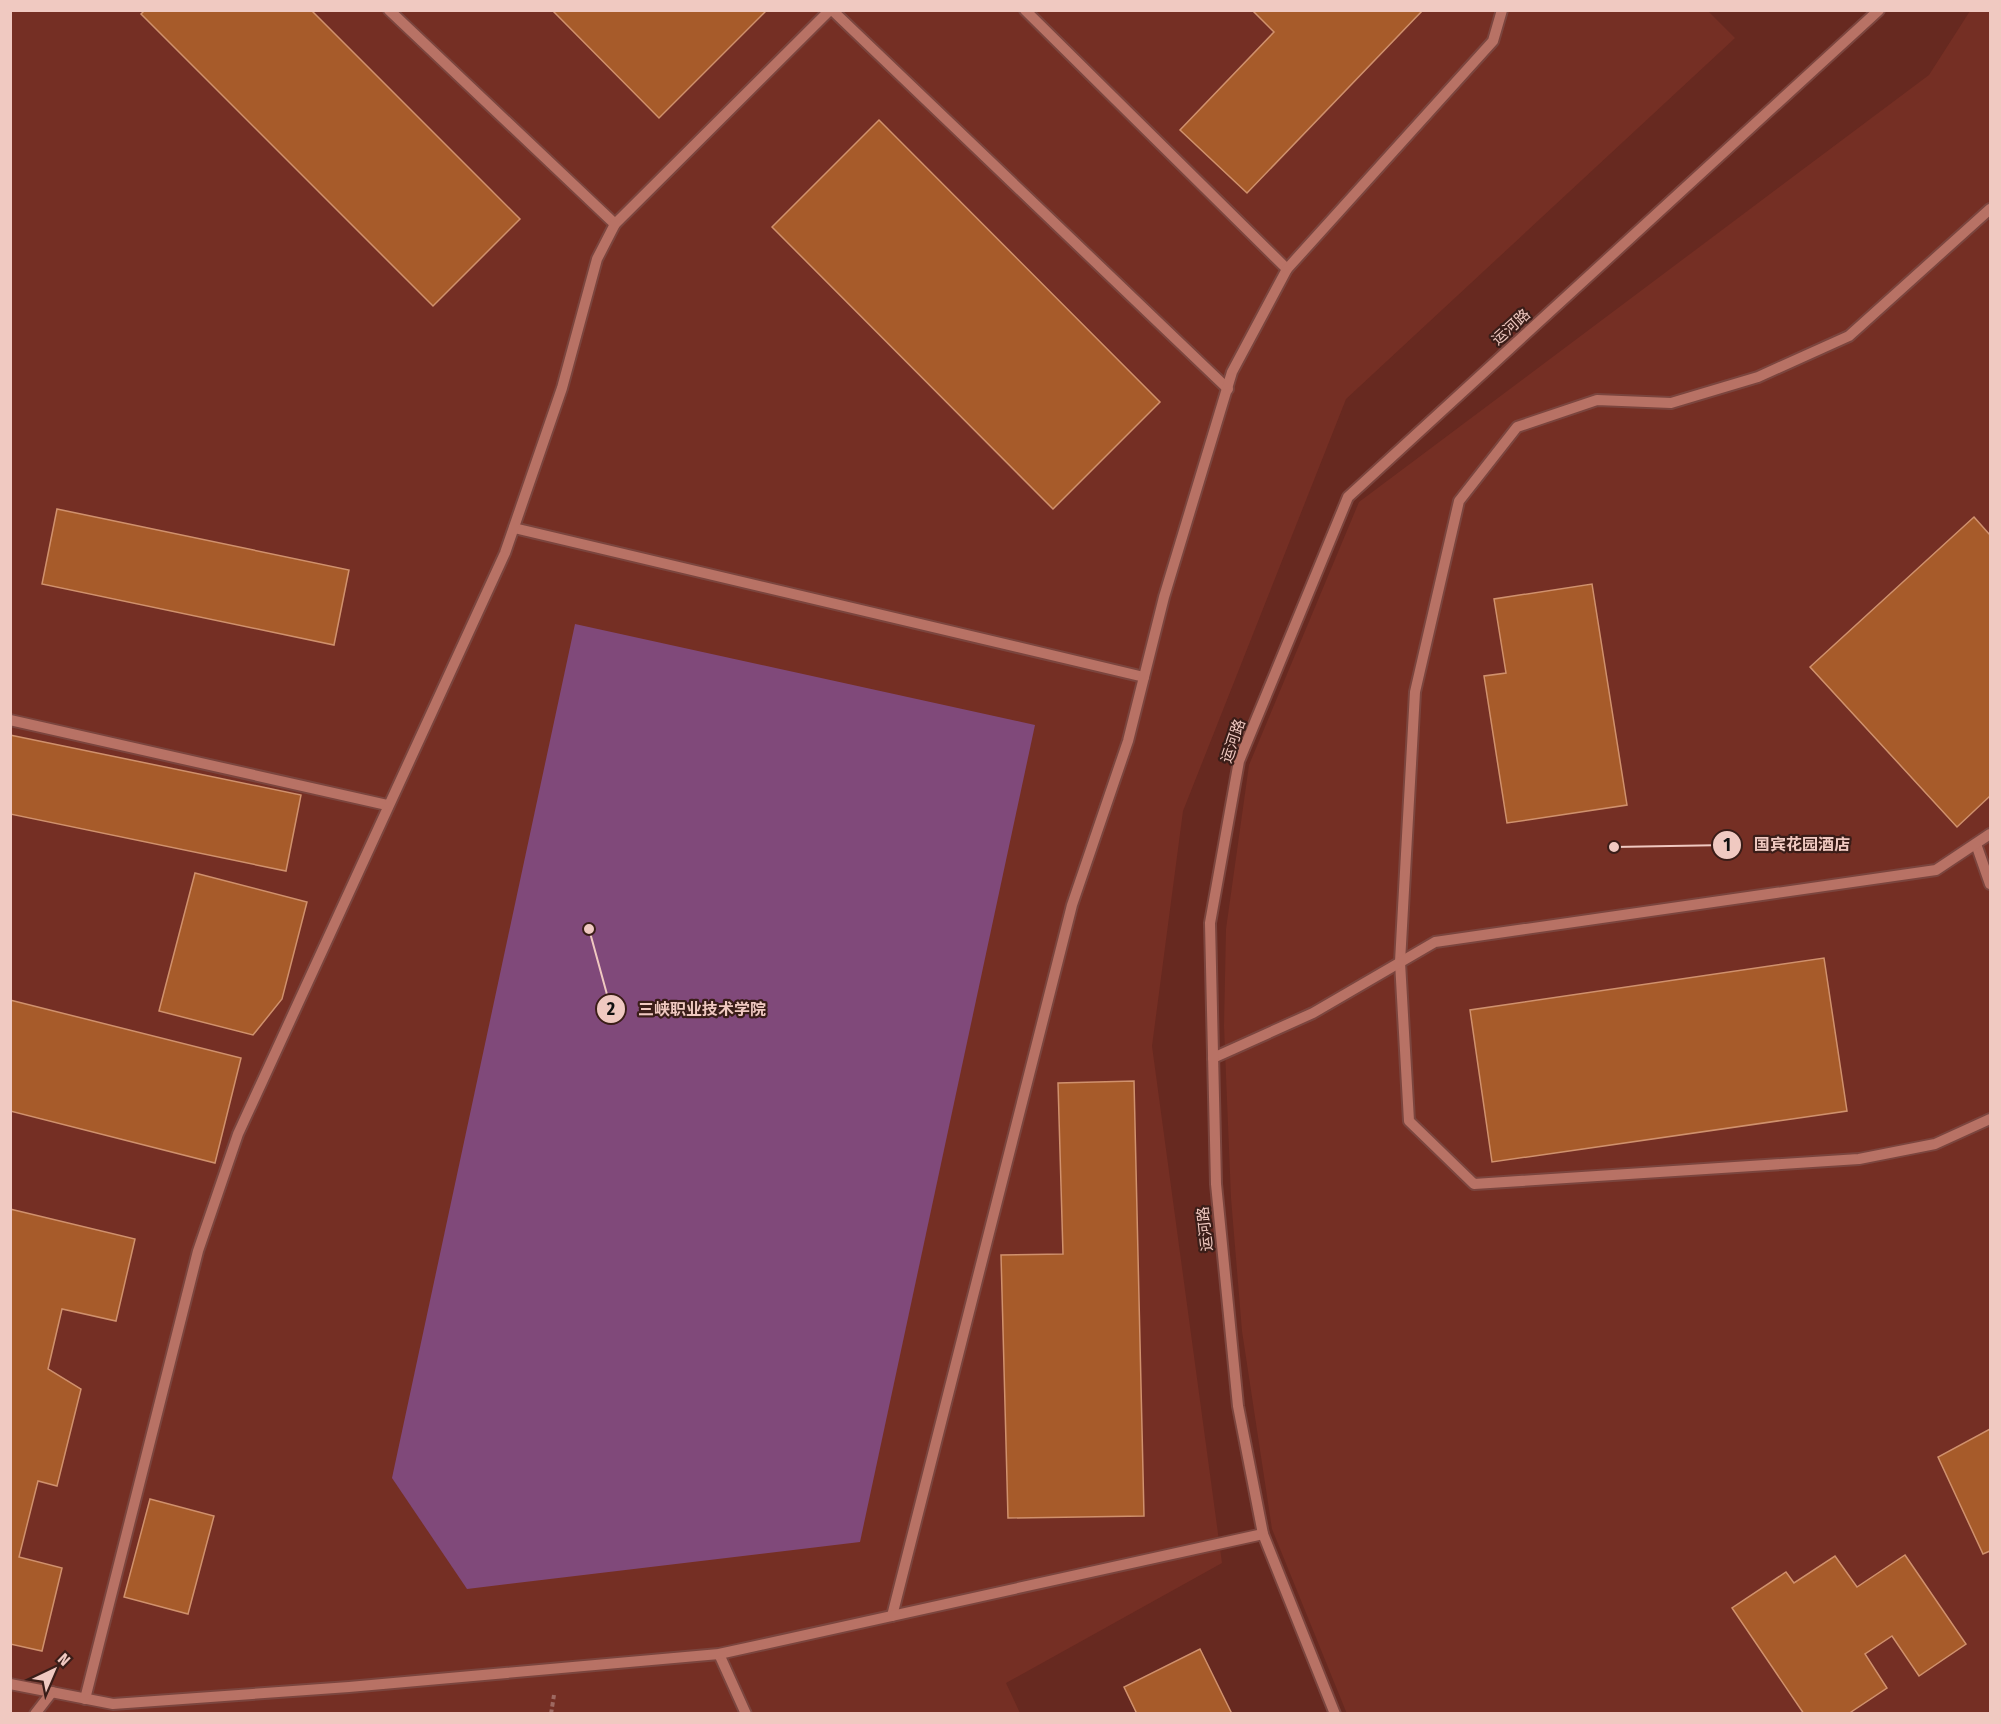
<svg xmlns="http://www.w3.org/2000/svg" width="2001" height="1724" font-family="'Fira Sans Condensed','Noto Sans SC',sans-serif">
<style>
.built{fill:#752f24}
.green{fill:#80497a}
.building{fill:#a75b2a;stroke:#d0916d;stroke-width:1.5}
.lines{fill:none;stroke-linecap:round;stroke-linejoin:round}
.minor-casing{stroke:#7b453e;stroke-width:14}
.path{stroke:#9e6961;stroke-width:4;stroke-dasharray:4.5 3;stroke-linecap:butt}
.minor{stroke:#b87265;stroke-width:10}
.labels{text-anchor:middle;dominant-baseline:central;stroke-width:4.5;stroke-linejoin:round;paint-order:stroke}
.street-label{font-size:15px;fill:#f0c9c1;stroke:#3a1d18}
.leader{fill:none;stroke:#f0c9c1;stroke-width:2}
.callout-dot{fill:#f0c9c1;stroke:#3a1d18;stroke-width:2}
.mark-label{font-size:18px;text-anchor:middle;font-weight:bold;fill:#111}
.callout-label{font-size:16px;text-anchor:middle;font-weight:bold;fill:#f0c9c1;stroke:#3a1d18;stroke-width:4.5;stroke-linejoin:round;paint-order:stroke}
</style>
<rect width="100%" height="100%" fill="#672920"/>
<g class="built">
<polygon points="1707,10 1735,38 1346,399 1183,811 1152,1046 1222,1563 1006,1683 1020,1713 11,1714 11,11"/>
<polygon points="1970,11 1990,11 1990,1713 1347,1714 1272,1529 1242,1331 1231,1198 1224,1026 1226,929 1249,765 1359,502 1929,75"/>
</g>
<polygon class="green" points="575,624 1035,725 860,1542 467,1589 392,1478"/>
<g class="building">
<polygon points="145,10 311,10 520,219 433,306 141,14"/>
<polygon points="552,10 766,10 766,11 659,118"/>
<polygon points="1252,10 1423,10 1247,193 1180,130 1274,32"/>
<polygon points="879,120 1160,402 1053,509 772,227"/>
<polygon points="57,509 349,570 334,645 42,584"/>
<polygon points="1974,517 1990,535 1990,796 1957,827 1810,667"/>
<polygon points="1592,584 1627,805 1507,823 1484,676 1506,673 1494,599"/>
<polygon points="10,735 301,795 286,871 10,814"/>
<polygon points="195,873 307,902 282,999 253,1035 159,1011"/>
<polygon points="1824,958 1847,1111 1492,1162 1470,1010"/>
<polygon points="10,1000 241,1058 215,1163 10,1111"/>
<polygon points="1134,1081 1144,1516 1008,1518 1001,1255 1063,1254 1058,1083"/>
<polygon points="10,1209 135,1239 116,1321 62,1309 48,1369 81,1389 57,1486 38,1481 19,1557 62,1568 42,1651 10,1644"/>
<polygon points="1990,1429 1990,1551 1983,1554 1938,1457"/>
<polygon points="150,1499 214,1516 188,1614 124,1597"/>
<polygon points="1905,1555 1966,1644 1919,1676 1892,1636 1865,1654 1887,1688 1848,1714 1804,1714 1732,1608 1786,1572 1794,1583 1835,1556 1857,1587"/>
<polygon points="1200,1649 1232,1714 1137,1714 1124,1687"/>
</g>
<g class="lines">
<defs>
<g id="minor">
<polyline points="389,10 615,224"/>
<polyline points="832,10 1228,389"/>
<polyline points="1025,10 1287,269"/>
<polyline points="1990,209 1849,336 1758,377 1671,403 1597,400 1517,427 1459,501 1415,692 1400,962 1409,1121 1474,1184 1859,1159 1935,1144 1990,1119"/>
<polyline points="514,528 1144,677"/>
<polyline points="10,720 387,805"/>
<polyline points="1976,844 1990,884"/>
<polyline points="1213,1058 1313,1013 1435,942 1936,870 1990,834"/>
<polyline points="892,1616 1072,905 1128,741 1164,597 1232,372 1287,269 1493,41 1502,10"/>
<polyline points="719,1654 746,1714"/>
<polyline points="10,1684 113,1704 349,1687 719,1654 1263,1534"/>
<polyline points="85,1699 198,1251 238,1134 505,553 562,388 597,259 615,224 830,10"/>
<polyline points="35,1714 52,1692"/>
<polyline points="1335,1714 1263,1534 1238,1406 1216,1184 1210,923 1239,761 1348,497 1879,10"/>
</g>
</defs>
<use href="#minor" class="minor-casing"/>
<polyline class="path" points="551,1714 554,1695"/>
<use href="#minor" class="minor"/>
</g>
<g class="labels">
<g class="street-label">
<text transform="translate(1511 327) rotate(-42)">运河路</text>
<text transform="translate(1233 741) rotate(-71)">运河路</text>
<text transform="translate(1205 1229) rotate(-96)">运河路</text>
</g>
</g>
<path class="leader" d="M1614 847L1727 845M589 929L611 1009"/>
<g class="callout-dot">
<circle cx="1614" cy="847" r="6"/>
<circle cx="589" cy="929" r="6"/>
<circle cx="1727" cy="845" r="15"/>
<circle cx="611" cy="1009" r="15"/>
</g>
<g class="mark-label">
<text x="1727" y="851">1</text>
<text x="611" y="1015">2</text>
</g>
<g class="callout-label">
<text x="1802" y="850">国宾花园酒店</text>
<text x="702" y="1015">三峡职业技术学院</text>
</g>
<rect width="2001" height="1724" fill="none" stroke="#f0c9c1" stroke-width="24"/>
<g transform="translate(54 1670) rotate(44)" stroke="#3a1d18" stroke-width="4.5" paint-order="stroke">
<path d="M0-4.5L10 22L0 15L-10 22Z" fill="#f0c9c1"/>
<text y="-9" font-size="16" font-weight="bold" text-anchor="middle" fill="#f0c9c1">N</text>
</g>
</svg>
